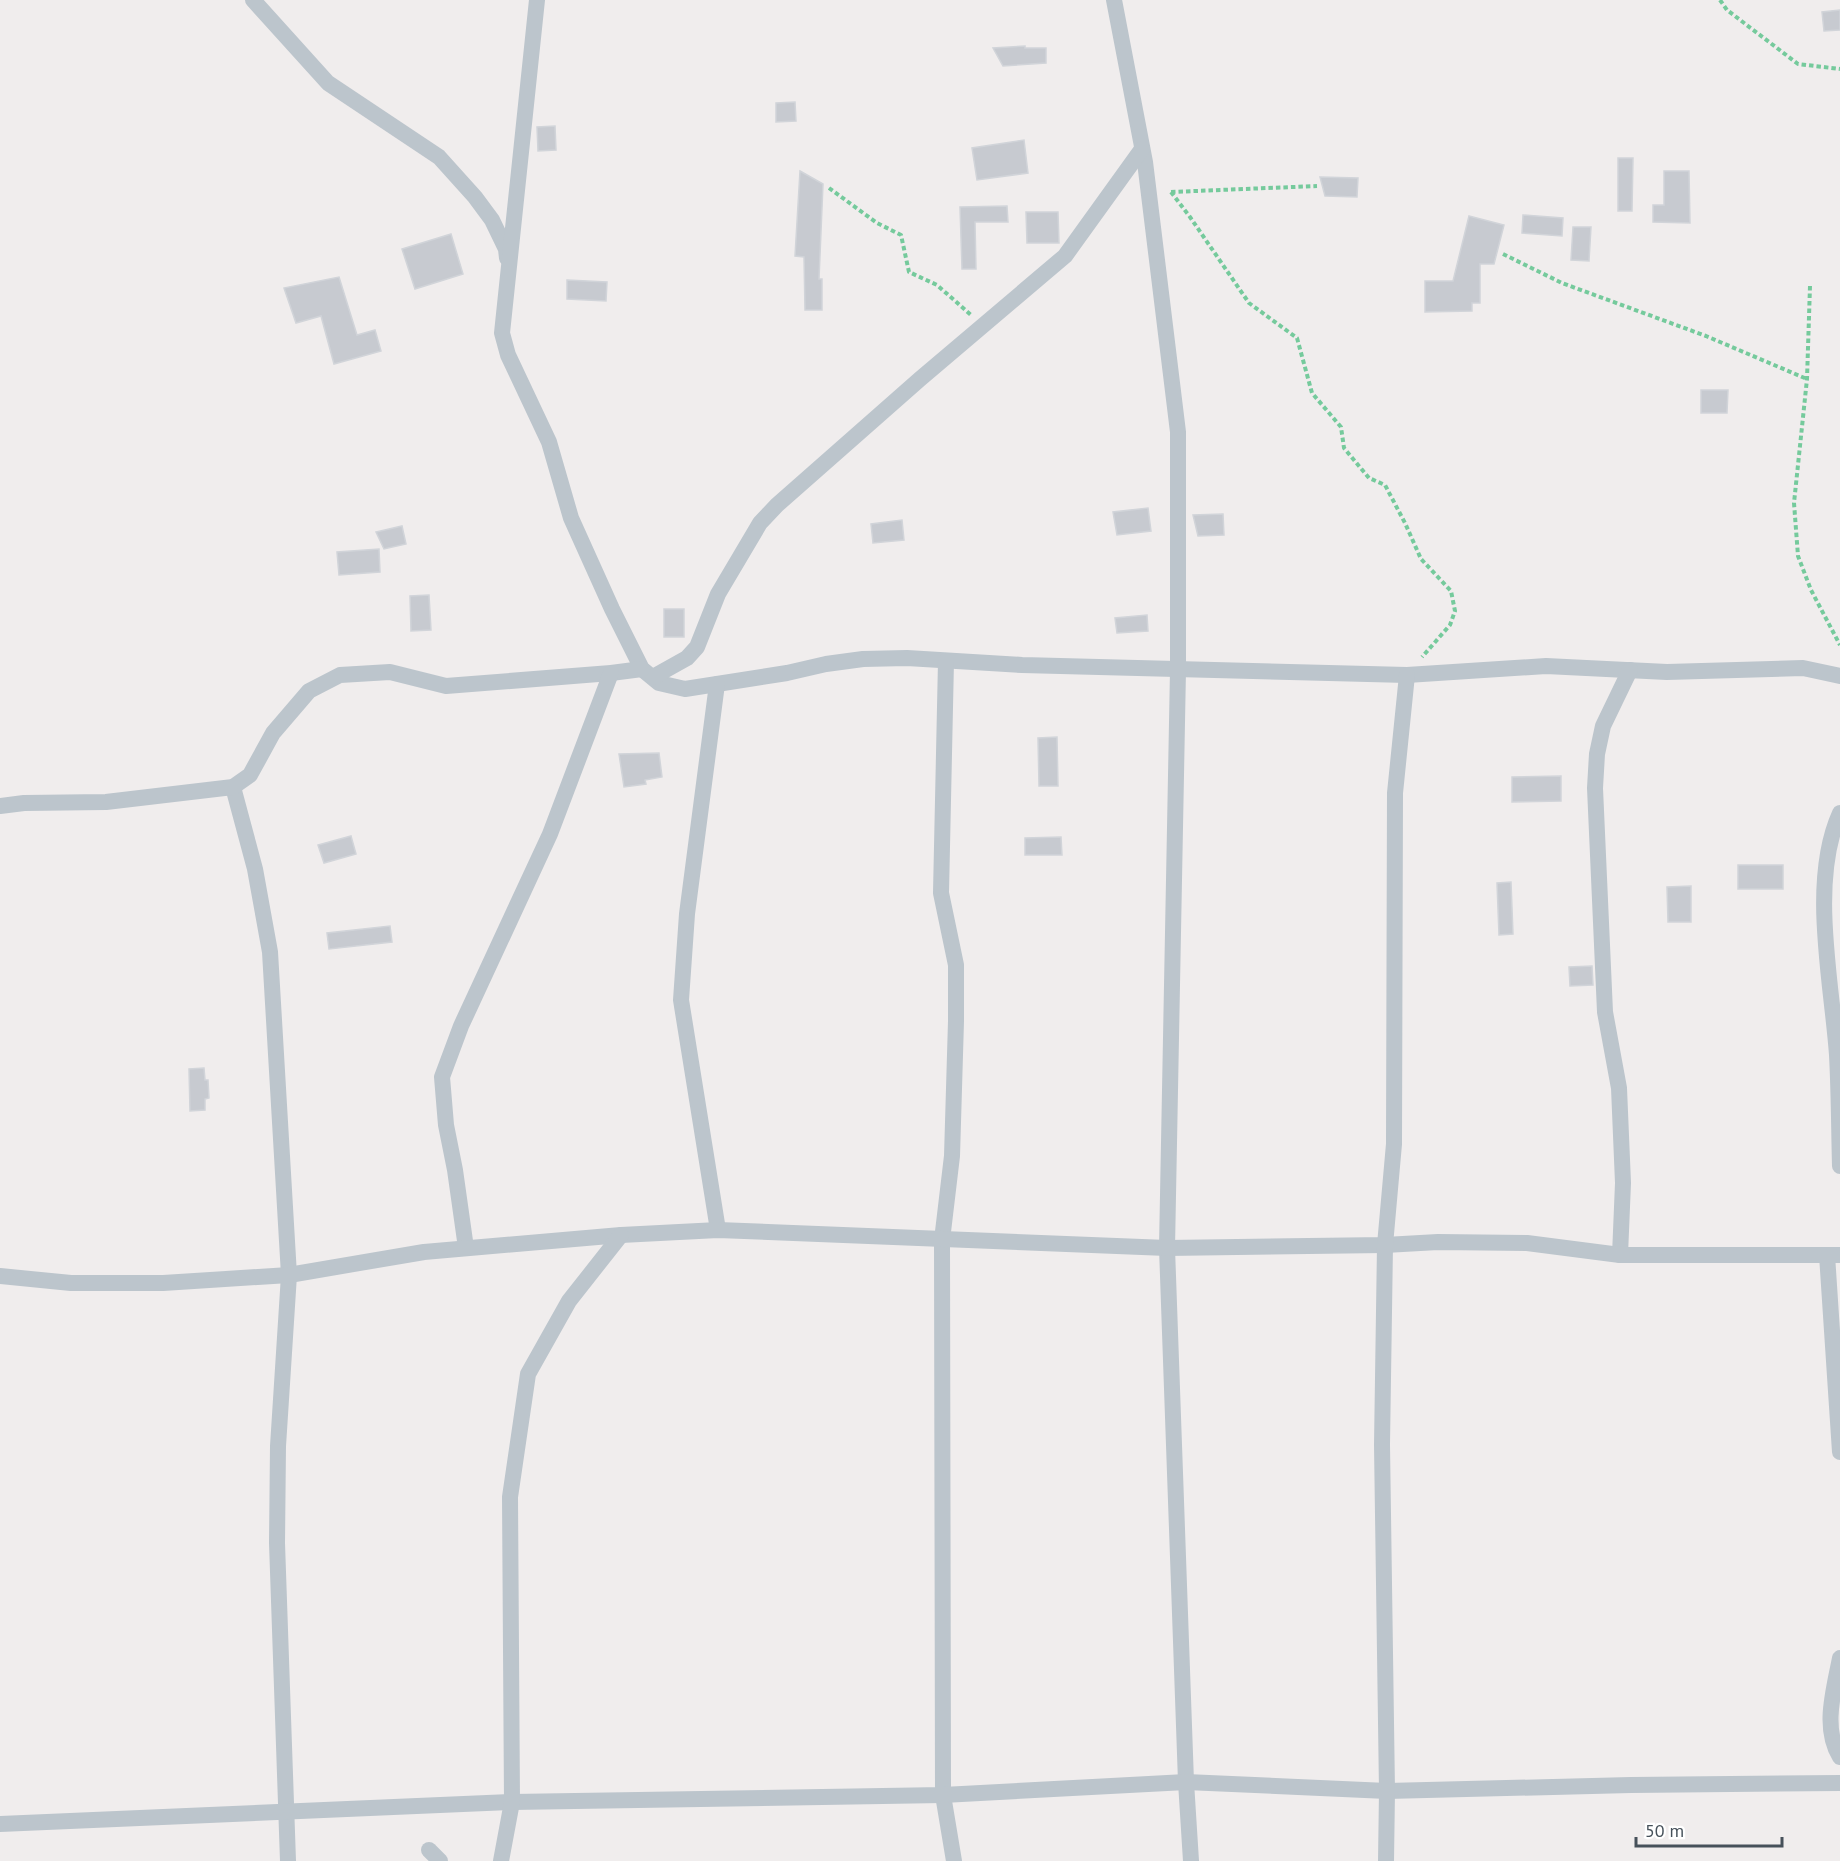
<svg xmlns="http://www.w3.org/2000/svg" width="1840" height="1861" font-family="'PT Sans',sans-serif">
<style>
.building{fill:#c7cad0;stroke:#d1d4d9;stroke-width:1.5}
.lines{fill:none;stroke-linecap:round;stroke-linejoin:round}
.path{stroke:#75ca9c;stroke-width:4;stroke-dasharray:4.5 3;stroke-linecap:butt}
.minor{stroke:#bcc5cc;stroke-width:16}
</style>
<rect width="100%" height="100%" fill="#f0eded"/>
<g class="building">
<polygon points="1840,10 1840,30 1824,31 1822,12"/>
<polygon points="1025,46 1025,48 1046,48 1046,63 1003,66 993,48"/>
<polygon points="795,102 796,121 776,122 776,103"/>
<polygon points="555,126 556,150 538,151 537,127"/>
<polygon points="1024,140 1028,173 977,180 972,148"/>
<polygon points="1618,158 1633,158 1632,211 1618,211"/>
<polygon points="800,171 823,184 819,279 822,279 822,310 805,310 804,257 795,256"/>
<polygon points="1664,171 1689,171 1690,223 1653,222 1653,205 1664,205"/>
<polygon points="1320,177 1358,178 1357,197 1325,196"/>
<polygon points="1007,206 1008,222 975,222 976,269 962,269 960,207"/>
<polygon points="1026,212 1058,212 1059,243 1027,243"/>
<polygon points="1523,215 1563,218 1562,236 1522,233"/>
<polygon points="1469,216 1504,225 1494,264 1480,264 1480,303 1472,303 1472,311 1425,312 1425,281 1453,281"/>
<polygon points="1573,227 1591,227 1589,261 1571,260"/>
<polygon points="451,234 463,274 415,289 402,249"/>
<polygon points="339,277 357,335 375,330 381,351 334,364 321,316 296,323 284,288"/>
<polygon points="567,280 607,282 606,301 567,299"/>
<polygon points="1701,390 1728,390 1727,413 1701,413"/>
<polygon points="1148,508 1151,531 1117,535 1113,512"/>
<polygon points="1223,514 1224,535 1198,536 1193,515"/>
<polygon points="902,520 904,540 873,543 871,524"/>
<polygon points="402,526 406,544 384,549 376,532"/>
<polygon points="379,549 380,572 339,575 337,552"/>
<polygon points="429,595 431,630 411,631 410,596"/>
<rect x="664" y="609" width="20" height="28"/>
<polygon points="1147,615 1148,631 1117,633 1115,618"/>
<polygon points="1057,737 1058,786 1039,786 1038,738"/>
<polygon points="659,753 662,777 645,780 646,784 624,787 619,754"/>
<polygon points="1561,776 1561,801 1512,802 1512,777"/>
<polygon points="351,836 356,854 324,863 318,845"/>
<polygon points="1061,837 1062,855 1025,855 1025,838"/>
<rect x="1738" y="865" width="45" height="24"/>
<polygon points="1511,882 1513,934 1499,935 1497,883"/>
<polygon points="1691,886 1691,922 1668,922 1667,887"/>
<polygon points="390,926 392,942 329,949 327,933"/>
<polygon points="1592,966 1593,985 1570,986 1569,967"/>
<polygon points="204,1068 205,1080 208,1080 209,1098 205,1099 205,1110 190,1111 189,1069"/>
</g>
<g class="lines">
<g class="path">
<polyline points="1720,0 1727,10 1798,64 1840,69"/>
<polyline points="829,188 877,223 901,235 909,272 937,285 971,315"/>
<polyline points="1171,192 1190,217 1249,303 1297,338 1312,393 1341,427 1344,448 1369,478 1385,485 1405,523 1421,559 1451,591 1455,611 1450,625 1422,657"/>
<polyline points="1171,192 1317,186"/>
<polyline points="1503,254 1562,283 1706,336 1807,379"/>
<polyline points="1810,286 1807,379 1794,503 1798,556 1811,590 1840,645"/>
</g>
<g class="minor">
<polyline points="253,0 328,83 439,157 475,197 492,220 506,249 507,258"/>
<polyline points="537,0 502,333 508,355 549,442 571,518 612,609 642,669 659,683 685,689 787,673 826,664 863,659 907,658 1022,665 1407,675 1546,666 1667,672 1803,668 1840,676"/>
<polyline points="1114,0 1145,162 1178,432 1178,670 1167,1248 1186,1782 1191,1861"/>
<polyline points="946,661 941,893 956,965 956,1021 952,1156 942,1240 943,1795 954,1861"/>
<polyline points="653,677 687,658 697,647 718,594 760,523 777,505 920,379 1065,256 1142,149"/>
<polyline points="717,684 687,914 681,1000 718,1230"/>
<polyline points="233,787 255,869 270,952 289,1275 278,1446 277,1543 288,1861"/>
<polyline points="0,806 24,803 106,802 233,787 250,775 273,733 309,691 340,675 390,672 446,686 611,673 642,669"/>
<path d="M1840,813C1809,881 1832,983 1837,1055C1839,1092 1839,1129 1840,1166"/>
<polyline points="466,1248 455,1170 446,1125 442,1077 461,1026 550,834 611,673"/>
<polyline points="1620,1255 1623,1183 1619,1088 1605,1012 1595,788 1597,754 1603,726 1630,670"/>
<polyline points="1827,1255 1840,1452"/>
<polyline points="0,1276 71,1283 163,1283 289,1275 424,1252 621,1235 718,1230 1167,1248 1385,1245 1438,1242 1527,1243 1620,1255 1840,1255"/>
<path d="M1840,1658C1834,1690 1822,1728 1840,1757"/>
<polyline points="0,1824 512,1802 943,1795 1186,1782 1387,1791 1631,1785 1840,1783"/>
<polyline points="429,1850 440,1861"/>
<polyline points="501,1861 512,1802 510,1497 528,1374 569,1301 621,1235"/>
<polyline points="1386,1861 1387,1791 1382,1445 1385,1245 1394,1144 1395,793 1407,675"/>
</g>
</g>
<path d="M1636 1837v9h146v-9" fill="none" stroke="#46515a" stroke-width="3"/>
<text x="1645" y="1837" font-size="18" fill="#46515a" stroke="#ffffff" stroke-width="4.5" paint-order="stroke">50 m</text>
</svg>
